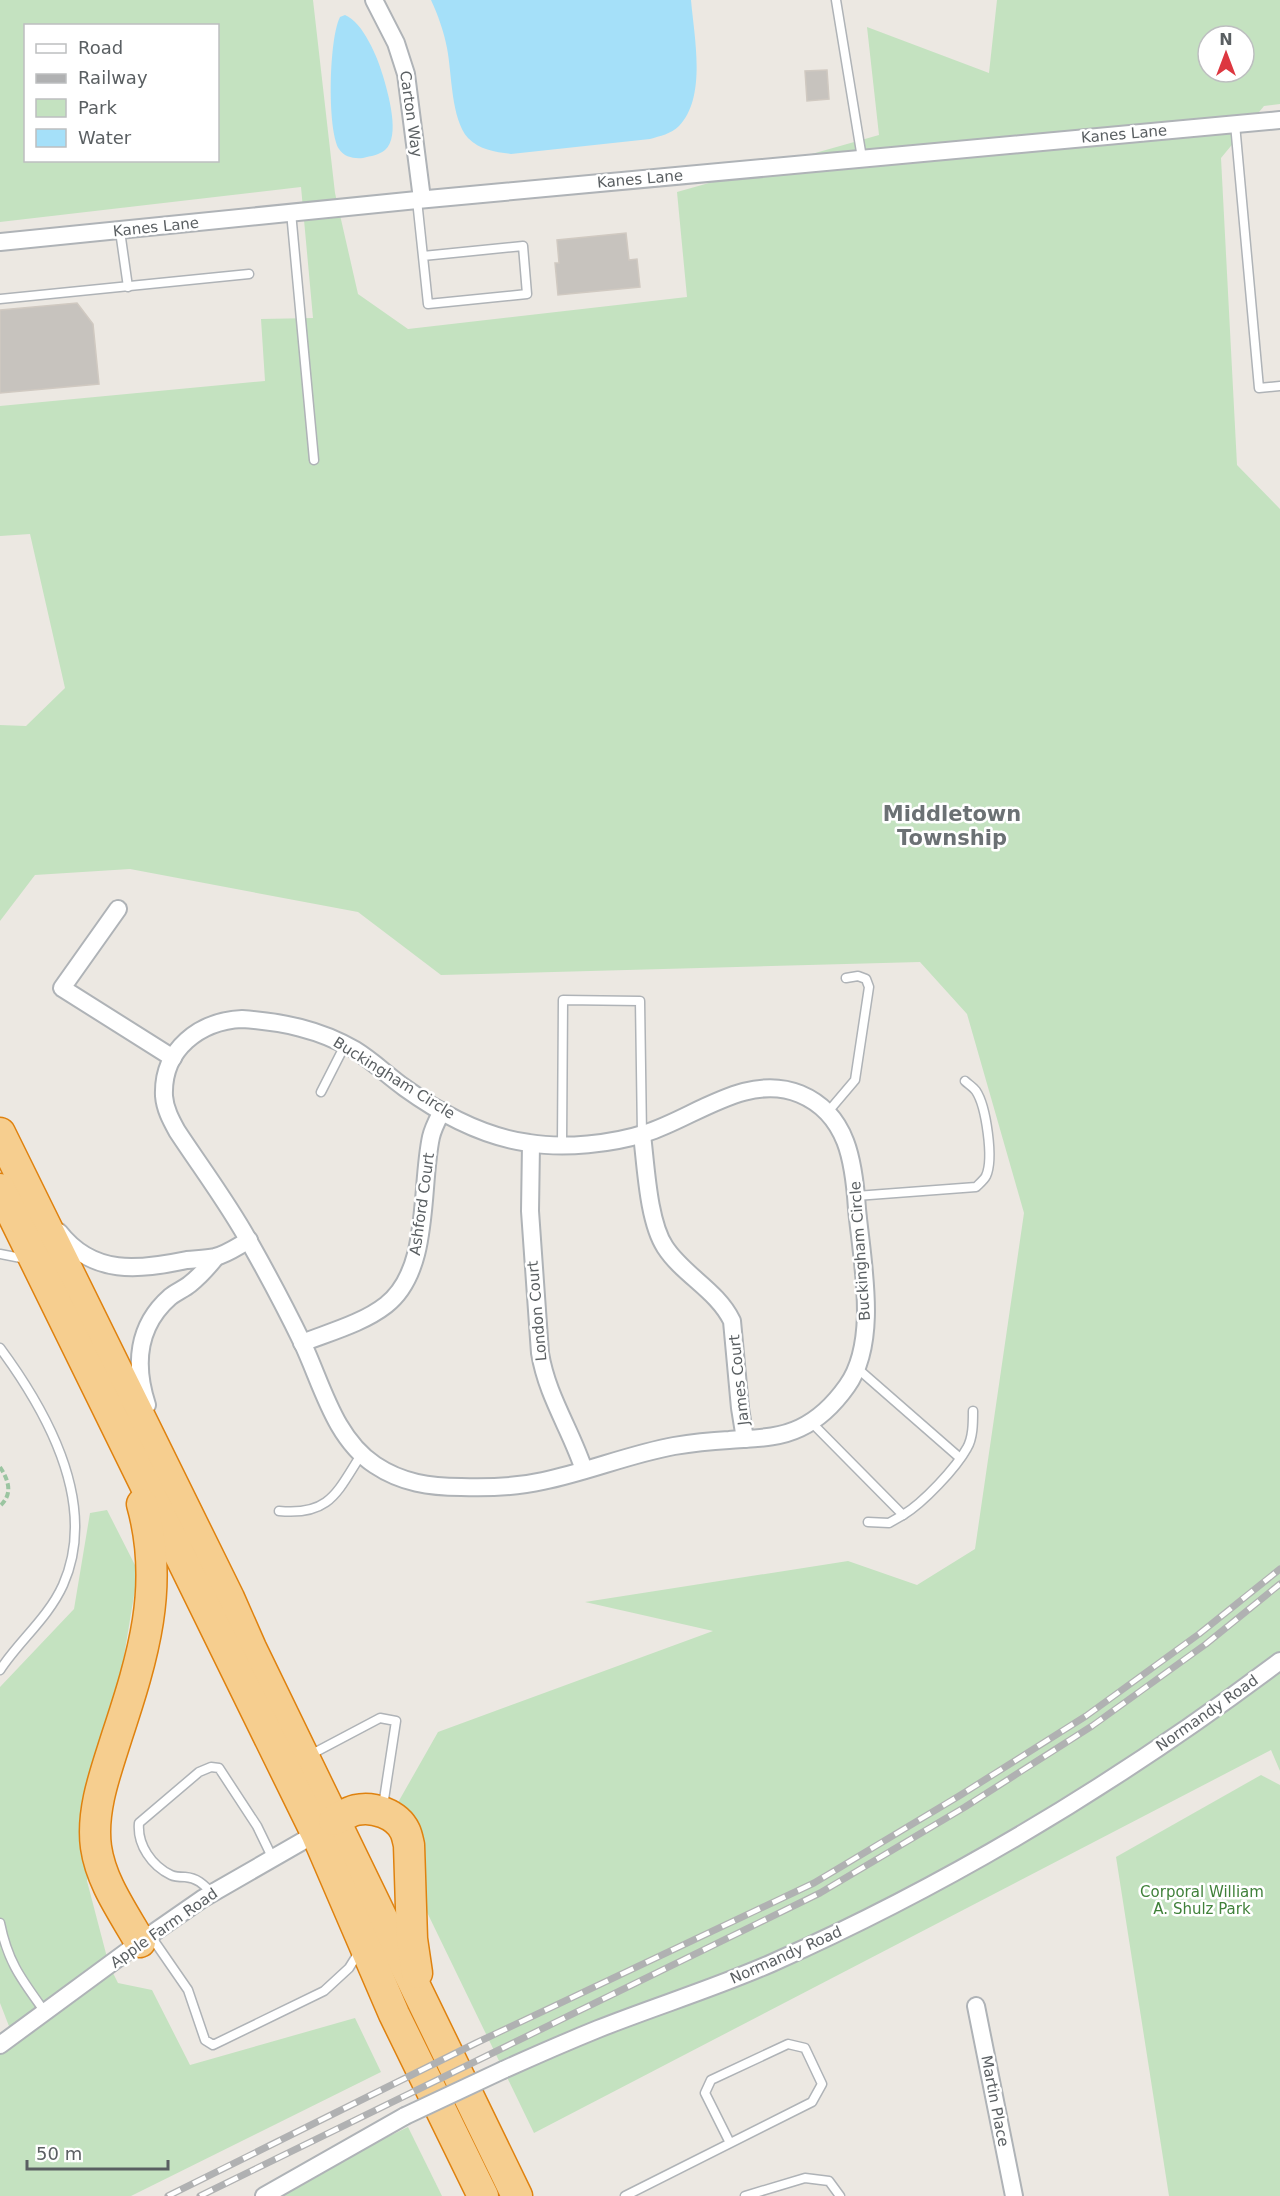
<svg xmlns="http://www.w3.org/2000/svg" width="1280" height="2196" font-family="'DejaVu Sans',sans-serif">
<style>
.green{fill:#c4e2c0;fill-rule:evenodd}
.water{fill:#a5e0f9}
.building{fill:#c7c3be;stroke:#d0c9c1;stroke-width:1.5}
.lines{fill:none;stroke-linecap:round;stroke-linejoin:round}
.lane-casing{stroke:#afb3b7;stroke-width:11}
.street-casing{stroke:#afb3b7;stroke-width:20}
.highway-casing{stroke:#df820f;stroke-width:33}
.path{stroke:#9bc5a1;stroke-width:4;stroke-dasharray:6 3;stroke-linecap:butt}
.lane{stroke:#fff;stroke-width:8}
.street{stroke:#fff;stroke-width:16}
.highway{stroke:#f6ce8f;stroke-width:30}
.rail-casing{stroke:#b0b1b2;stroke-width:7}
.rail{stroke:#fff;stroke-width:4.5;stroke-dasharray:14;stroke-linecap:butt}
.street-bridge-casing{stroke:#afb3b7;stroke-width:20;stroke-linecap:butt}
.street-bridge{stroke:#fff;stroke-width:16}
.labels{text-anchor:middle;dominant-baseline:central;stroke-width:5;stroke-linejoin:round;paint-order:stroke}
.street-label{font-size:15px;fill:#5a5f62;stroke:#fff}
.park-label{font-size:15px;fill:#40813a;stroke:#fff}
.district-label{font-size:21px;font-weight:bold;fill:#6b7174;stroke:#fff}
</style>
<rect width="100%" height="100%" fill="#ece8e2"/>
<g class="green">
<path d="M0,0H313L335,193L358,294L408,329L687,297L677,192L879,135L867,27L989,73L997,0H1280V104L1264,106L1221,158L1237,465L1280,509V1771L1271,1750L534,2133L392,1840L396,1806L438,1732L713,1631L585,1602L848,1561L917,1585L975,1549L1024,1213L967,1014L920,962L441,975L358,912L130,869L35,875L0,921V725L26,726L65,688L30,534L0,536V406L265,381L261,319L313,318L301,187L0,222ZM26,26H218V160H26ZM1208,36H1244V72H1208Z"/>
<polygon points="107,1510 138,1571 87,1881 109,1965 118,1983 152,1990 190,2065 355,2018 381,2072 131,2196 0,2196 0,2050 14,2039 0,2003 0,1687 74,1609 90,1513"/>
<polygon points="1261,1775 1280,1785 1280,2196 1169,2196 1116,1857"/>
<polygon points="408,2127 442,2196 282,2196 334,2163"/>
</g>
<g class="water">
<path d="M431,0H691C694,36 707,97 679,126C671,134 660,136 650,139L511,154C495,152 480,150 468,138C451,119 452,74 447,48C444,32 438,15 431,0Z"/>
<path d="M345,15C363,22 378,58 383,76C388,93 401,137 385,150C379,155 371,156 363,158C354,159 344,157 339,149C327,129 329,38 340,17Z"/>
</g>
<g class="building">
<polygon points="827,70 829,99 807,101 805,71"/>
<polygon points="626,233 629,260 637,259 640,287 558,295 555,263 559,263 557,240"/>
<polygon points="77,303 93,324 99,384 0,393 0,310"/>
</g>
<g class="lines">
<defs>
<g id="lane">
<polyline points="836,0 862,158"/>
<polyline points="1235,124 1259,388 1280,386"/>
<polyline points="417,200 428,304 527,294 523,246 423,256"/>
<polyline points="291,212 314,460"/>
<polyline points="120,231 128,287"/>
<polyline points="0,299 249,274"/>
<polyline points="321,1092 345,1045"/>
<polyline points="827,1113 855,1080 869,987 866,979 858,976 846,978"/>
<polyline points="562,1144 563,1000 640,1001 642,1135"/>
<path d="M856,1196L976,1187C979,1184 984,1180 986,1176C994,1159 986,1106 976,1091C973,1087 968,1084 965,1081"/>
<polyline points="0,1254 26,1259"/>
<path d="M0,1348C48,1413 99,1504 63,1585C48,1618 19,1641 0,1670"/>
<polyline points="857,1368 960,1458"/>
<path d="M811,1422L903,1515C923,1503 956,1468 967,1448C973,1438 973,1423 973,1411"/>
<path d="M279,1511C330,1516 337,1492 361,1455"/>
<polyline points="868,1522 889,1523 903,1515"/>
<polyline points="310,1755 380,1718 396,1721 383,1806"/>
<path d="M212,1893C204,1885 198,1878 185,1877C181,1877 175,1877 171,1875C152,1866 137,1845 139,1823L199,1772L211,1767L219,1768L257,1826L273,1859"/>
<path d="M0,1923C8,1963 22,1980 45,2012"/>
<polyline points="150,1935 188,1990 205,2040 213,2045 324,1991 349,1968 359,1952"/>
<polyline points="625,2196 812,2102 822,2084 805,2048 788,2044 711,2080 705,2093 730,2143"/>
<polyline points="745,2196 805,2178 829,2181 840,2196"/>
</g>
<g id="street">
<polyline points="374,0 396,43 406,74 422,199"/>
<polyline points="0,242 417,200 1280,120"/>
<polyline points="118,909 62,988 173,1058"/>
<path d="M242,1019C282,1022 319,1029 355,1050C373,1061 388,1076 405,1088C441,1114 485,1137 529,1143C564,1149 612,1144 646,1133C694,1118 747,1072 800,1094C848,1114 854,1163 857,1209C862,1262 879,1341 847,1386C835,1403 819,1419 800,1428C777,1439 753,1438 729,1440C711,1441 692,1443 674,1446C630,1454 587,1472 543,1481C516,1487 489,1488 461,1487C430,1487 402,1483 375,1465C334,1438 322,1384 302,1342C286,1309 269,1277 251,1245C230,1206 202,1169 177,1131C171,1120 165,1109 164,1096C162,1049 200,1021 242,1019Z"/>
<path d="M642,1135C646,1166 648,1221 665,1247C683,1275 717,1290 732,1321L740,1408L745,1439"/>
<path d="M531,1144L530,1211L540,1353C547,1396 571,1430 584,1470"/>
<path d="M59,1232C93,1276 139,1270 187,1260C196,1259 206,1259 215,1257C227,1254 238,1246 249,1240"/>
<path d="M302,1343C330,1332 363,1323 386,1305C431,1270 420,1188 431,1137C433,1128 438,1119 442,1111"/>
<path d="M147,1405C134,1365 137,1326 170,1297C176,1292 184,1289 190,1284C200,1276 208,1267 216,1257"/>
<polyline points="976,2006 1014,2196"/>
<polyline points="0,2045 140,1942 202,1899 322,1830"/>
<path d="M503,2070C534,2056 566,2042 598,2029C656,2006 715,1988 772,1963C952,1883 1123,1779 1280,1661"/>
<polyline points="264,2196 405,2116"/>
</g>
<g id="highway">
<polyline points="0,1133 229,1598 251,1648 517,2196"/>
<polyline points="0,1189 317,1835 394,2014 483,2196"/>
<path d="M334,1820C341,1817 348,1812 356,1810C373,1806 397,1814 405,1831C407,1835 408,1841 409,1845L412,1939L417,1973"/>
<path d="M140,1942C123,1912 101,1882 96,1847C91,1810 106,1771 117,1736C143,1657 165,1586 142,1504"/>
</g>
</defs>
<use href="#lane" class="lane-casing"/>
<use href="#street" class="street-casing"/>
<use href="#highway" class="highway-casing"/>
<path class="path" d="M0,1467C9,1481 13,1494 0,1506"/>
<use href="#lane" class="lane"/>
<use href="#street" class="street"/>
<use href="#highway" class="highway"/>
<defs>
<g id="rail">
<polyline points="168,2196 476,2043 814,1883 959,1796 1086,1716 1199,1634 1280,1569"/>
<polyline points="200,2196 820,1893 965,1807 1092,1726 1206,1644 1280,1584"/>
</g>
</defs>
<use href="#rail" class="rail-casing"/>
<use href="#rail" class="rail"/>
<defs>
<polyline id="street-bridge" points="405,2116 503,2070"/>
</defs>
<use href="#street-bridge" class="street-bridge-casing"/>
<use href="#street-bridge" class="street-bridge"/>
</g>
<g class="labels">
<g class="street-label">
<text transform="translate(411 114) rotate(82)">Carton Way</text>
<text transform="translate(1124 134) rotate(-5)">Kanes Lane</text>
<text transform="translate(640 179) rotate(-5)">Kanes Lane</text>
<text transform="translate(156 227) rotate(-6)">Kanes Lane</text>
<text transform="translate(394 1078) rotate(32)">Buckingham Circle</text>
<text transform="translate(422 1204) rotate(-82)">Ashford Court</text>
<text transform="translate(860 1251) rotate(-94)">Buckingham Circle</text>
<text transform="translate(537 1311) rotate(-95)">London Court</text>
<text transform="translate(739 1380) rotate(-96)">James Court</text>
<text transform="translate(1207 1713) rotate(-35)">Normandy Road</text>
<text transform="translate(164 1928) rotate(-35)">Apple Farm Road</text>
<text transform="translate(786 1955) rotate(-24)">Normandy Road</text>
<text transform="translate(995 2101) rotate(79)">Martin Place</text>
</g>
<g class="park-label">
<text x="1202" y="1892">Corporal William<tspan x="1202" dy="17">A. Shulz Park</tspan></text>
</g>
<g class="district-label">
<text x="952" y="814">Middletown<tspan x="952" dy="24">Township</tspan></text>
</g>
</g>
<rect x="24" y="24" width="195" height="138" fill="#ffffff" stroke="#bdbfc0" stroke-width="1.5"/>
<rect x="36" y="44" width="30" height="9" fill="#ffffff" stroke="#bdbfc0" stroke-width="1.5"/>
<text x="78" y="54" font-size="18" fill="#5a5f62">Road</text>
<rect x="36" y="74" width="30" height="9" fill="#b0b1b2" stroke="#bdbfc0" stroke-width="1.5"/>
<text x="78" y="84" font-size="18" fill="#5a5f62">Railway</text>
<rect x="36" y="99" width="30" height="18" fill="#c4e2c0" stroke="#bdbfc0" stroke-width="1.5"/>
<text x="78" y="114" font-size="18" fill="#5a5f62">Park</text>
<rect x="36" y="129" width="30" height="18" fill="#a5e0f9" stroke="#bdbfc0" stroke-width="1.5"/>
<text x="78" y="144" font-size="18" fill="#5a5f62">Water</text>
<g transform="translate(1226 54)"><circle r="28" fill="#ffffff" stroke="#bdbfc0" stroke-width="1.5"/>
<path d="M0-4.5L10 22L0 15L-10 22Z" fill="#dd3740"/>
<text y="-9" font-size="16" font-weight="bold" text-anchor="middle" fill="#5a5f62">N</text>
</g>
<path d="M27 2160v9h141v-9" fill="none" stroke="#5a5f62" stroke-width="3"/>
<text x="36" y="2160" font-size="18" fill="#5a5f62" stroke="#ffffff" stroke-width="4.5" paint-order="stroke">50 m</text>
</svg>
